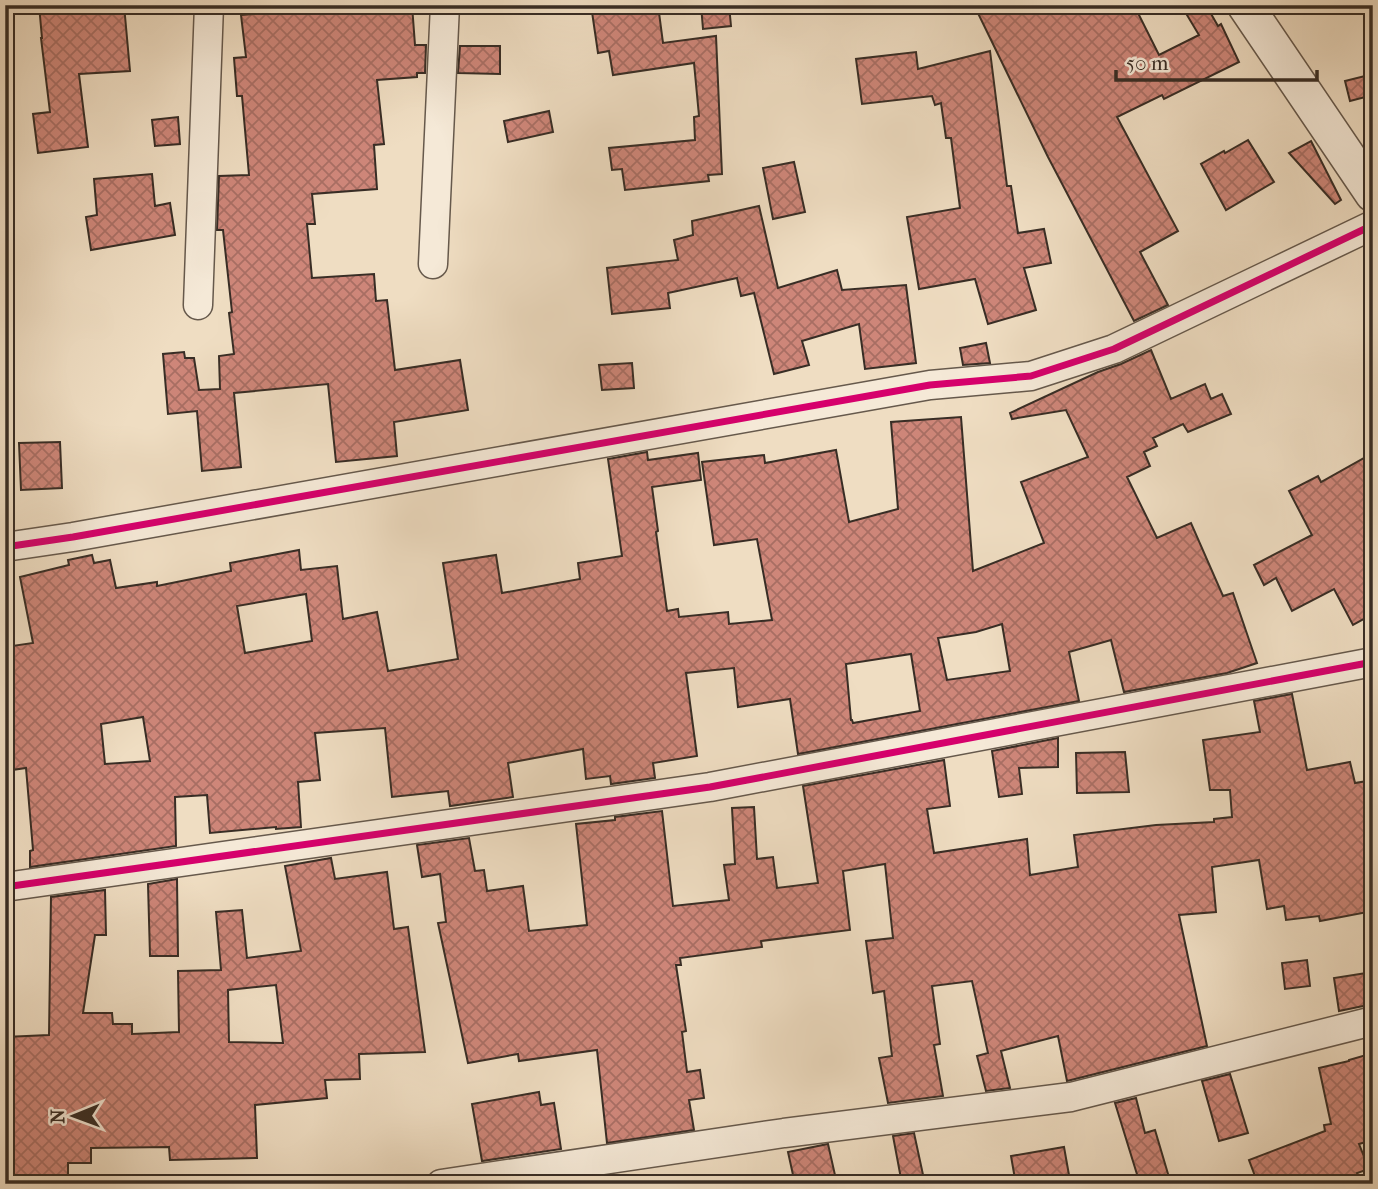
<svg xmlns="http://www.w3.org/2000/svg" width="1378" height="1189" font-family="'IM FELL French Canon',serif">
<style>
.building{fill:url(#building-cross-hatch);stroke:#382d25;stroke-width:2;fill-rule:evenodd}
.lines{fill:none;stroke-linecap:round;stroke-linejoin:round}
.minor-casing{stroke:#66594c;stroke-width:31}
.tertiary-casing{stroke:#66594c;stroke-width:38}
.minor{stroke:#f5e9d7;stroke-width:28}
.tertiary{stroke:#f5e9d7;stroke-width:35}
.cycleway-casing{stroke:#f5e9d7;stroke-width:11}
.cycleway{stroke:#d6006c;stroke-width:7}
</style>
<defs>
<pattern id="building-cross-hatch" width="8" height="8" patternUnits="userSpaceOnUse" patternTransform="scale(1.75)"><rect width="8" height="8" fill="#ce8679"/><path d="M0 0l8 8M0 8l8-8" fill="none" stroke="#a86e63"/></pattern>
</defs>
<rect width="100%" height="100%" fill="#efddc2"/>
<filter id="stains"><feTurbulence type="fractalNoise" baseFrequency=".00286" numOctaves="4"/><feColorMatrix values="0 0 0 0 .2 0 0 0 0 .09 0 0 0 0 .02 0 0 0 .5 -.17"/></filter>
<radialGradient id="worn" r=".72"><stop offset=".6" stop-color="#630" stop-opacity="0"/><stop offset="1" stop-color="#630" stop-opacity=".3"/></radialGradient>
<g class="building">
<polygon points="39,5 124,5 130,71 79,74 88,147 38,153 33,114 50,112 41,38 42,38"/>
<polygon points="355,5 412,5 415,45 426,45 425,73 417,73 417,77 377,80 384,144 374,145 377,189 312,194 315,224 307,224 312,278 374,274 376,301 387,300 395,370 460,360 468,410 394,422 397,456 336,462 328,384 234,393 241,467 202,471 197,411 168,414 163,354 184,352 185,358 194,358 199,390 220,389 219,356 234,354 229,313 232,312 223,230 217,230 219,176 249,175 242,96 237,96 234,58 246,57 241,15"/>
<polygon points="591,5 658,5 663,43 716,36 722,174 708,175 709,181 625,190 622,169 612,170 609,148 695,140 694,117 699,116 694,63 613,75 609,51 598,53"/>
<polygon points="701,5 729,5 731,26 703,29"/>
<polygon points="974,5 1134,5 1159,55 1199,35 1181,5 1206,5 1218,26 1221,24 1239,62 1164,99 1162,95 1117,117 1178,231 1140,252 1168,305 1134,321 1048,157"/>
<polygon points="460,46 500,46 500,74 458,73"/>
<polygon points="990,51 1007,186 1011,186 1018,233 1044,229 1051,263 1024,268 1036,310 988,324 975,279 919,289 907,217 960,208 951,138 946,138 941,103 935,105 932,96 862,104 856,59 916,52 918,69"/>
<polygon points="1373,74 1373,95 1350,101 1345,81"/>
<polygon points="549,111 553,132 508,142 504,121"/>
<polygon points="178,117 180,144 155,146 152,120"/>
<polygon points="1248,140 1274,182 1226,210 1201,164 1224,151 1225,153"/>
<polygon points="1311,141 1341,200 1335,204 1289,153"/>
<polygon points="794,162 805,212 773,219 763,168"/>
<polygon points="152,174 155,206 170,203 175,235 91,250 86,217 97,215 94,179"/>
<polygon points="759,206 778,288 837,270 842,290 906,285 916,363 865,369 859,324 802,341 809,365 774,374 754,293 741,296 737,278 668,293 670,308 612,314 607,268 678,260 674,240 693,235 692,221"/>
<polygon points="986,343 990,363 963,365 960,348"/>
<path d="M1151,350L1171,399L1205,384L1211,399L1222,394L1231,414L1188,432L1183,424L1153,438L1157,446L1144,452L1150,466L1127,477L1157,538L1191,523L1223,596L1233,593L1257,663L1227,673L1124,692L1111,640L1069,652L1079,701L798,754L790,699L738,707L734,668L686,673L697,756L653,763L655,778L611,784L610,776L586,779L583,749L508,763L513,797L450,806L448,791L392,797L385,728L315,733L320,780L298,782L301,827L276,829V827L210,833L207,795L175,797L176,846L30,867V851L33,850L26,768L5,771V647L33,643L20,577L69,565L68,560L92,555L94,563L110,560L116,588L157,582V586L231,571L230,563L299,550L301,570L337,566L343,619L377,612L388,671L458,659L443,563L496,555L502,593L580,579L578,563L622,556L608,459L647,452L648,460L698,453L701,480L652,487L658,531L656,532L667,611L678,609L679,617L728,612L729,624L772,620L757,539L714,545L702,462L764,455L765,463L836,450L849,522L898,509L891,422L961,417L973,571L1044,543L1021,482L1088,457L1066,410L1012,419L1010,413L1098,372L1121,364ZM306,594L312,641L245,653L237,606ZM1002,624L1010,671L947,680L938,638L976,632ZM911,654L920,711L853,723L852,720H851L846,664ZM143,717L150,761L105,764L101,724Z"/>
<polygon points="632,363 634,388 602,390 599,365"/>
<polygon points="60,442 62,488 21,490 19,443"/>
<polygon points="1373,453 1373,614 1353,625 1334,589 1292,611 1276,578 1264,585 1254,565 1312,535 1289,491 1318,476 1321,482"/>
<polygon points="1292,694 1307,770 1350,762 1355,783 1373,780 1373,911 1320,921 1319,916 1286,920 1284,906 1267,909 1259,860 1212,867 1216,912 1179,915 1207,1046 1067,1081 1058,1036 1001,1051 1010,1088 986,1091 977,1056 988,1053 972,981 932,986 940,1044 934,1045 943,1096 888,1103 879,1058 892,1056 884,991 873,993 866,941 893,938 885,864 843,871 850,930 761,941 762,947 680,958 681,965 676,965 686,1031 682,1032 687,1072 700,1070 704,1098 689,1100 694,1130 607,1143 597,1050 519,1061 518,1054 468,1063 438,923 446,922 440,874 422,877 417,845 469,838 475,871 484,870 487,891 523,886 529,931 587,925 576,824 615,820 615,817 662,811 673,906 729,900 724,865 735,864 732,808 754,807 757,859 773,857 777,888 818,883 803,786 944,760 950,806 927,809 934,853 1027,839 1030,875 1078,867 1074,835 1156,825 1214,822 1214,819 1232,817 1230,790 1210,790 1203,740 1260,732 1254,701"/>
<polygon points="1058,738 1058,767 1019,768 1022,794 999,797 992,751"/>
<polygon points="1125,752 1129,792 1077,793 1076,753"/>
<path d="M331,858L335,879L387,872L394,929L408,927L425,1052L359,1054L360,1079L325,1080L327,1098L255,1105L257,1158L170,1160L169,1147L91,1148V1163H68V1184H26V1179L5,1180V1037L49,1035L51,897L105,890L106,935H95L83,1013H112L113,1024H132V1034L179,1032L178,971L221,970L216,912L242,910L247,958L301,951L285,866ZM276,985L283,1043L229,1042L228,990Z"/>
<polygon points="177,879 178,956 150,956 148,884"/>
<polygon points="1307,960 1310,986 1285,989 1282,963"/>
<polygon points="1373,972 1373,1004 1339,1011 1334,978"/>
<polygon points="1373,1053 1373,1140 1359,1144 1369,1169 1357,1173 1360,1179 1348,1184 1258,1184 1249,1160 1325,1131 1324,1125 1331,1124 1319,1068 1349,1061 1349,1060"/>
<polygon points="1230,1074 1248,1133 1219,1141 1202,1081"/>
<polygon points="539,1092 541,1105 554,1103 561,1149 482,1161 472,1104"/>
<polygon points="1136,1098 1145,1133 1155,1130 1171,1184 1140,1184 1115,1103"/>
<polygon points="914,1133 925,1184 902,1184 893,1136"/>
<polygon points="828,1144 837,1184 795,1184 788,1152"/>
<polygon points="1064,1147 1069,1175 1023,1184 1021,1178 1015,1179 1011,1156"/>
</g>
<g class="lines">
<defs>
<g id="minor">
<polyline points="433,264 445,5"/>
<polyline points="198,305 209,5"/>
<polyline points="5,547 73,537 930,385 1031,376 1114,349 1373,225"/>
<polyline points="5,887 710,787 1373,662"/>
<polyline points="441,1184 784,1133 1071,1097 1373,1021"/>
</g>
<polyline id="tertiary" points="1245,5 1373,194"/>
</defs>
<use href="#minor" class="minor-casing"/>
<use href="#tertiary" class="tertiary-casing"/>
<use href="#minor" class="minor"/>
<use href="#tertiary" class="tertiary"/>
<defs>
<g id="cycleway">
<polyline points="5,547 73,537 930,385 1031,376 1114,349 1373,225"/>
<polyline points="5,887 710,787 1373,662"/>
</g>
</defs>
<use href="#cycleway" class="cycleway-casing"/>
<use href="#cycleway" class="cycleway"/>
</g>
<rect width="1378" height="1189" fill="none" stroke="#efddc2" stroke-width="28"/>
<rect x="7" y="7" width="1364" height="1175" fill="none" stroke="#382d25" stroke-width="3.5"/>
<rect x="14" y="14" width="1350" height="1161" fill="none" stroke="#382d25" stroke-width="2"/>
<g transform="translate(74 1116) rotate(269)" stroke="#f5e9d7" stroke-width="5" paint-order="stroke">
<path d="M0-5L12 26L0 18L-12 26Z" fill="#382d25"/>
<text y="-10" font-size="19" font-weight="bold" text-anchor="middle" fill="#382d25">N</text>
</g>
<path d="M1116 70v10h201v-10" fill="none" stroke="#382d25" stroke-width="3.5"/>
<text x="1126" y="70" font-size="21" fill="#382d25" stroke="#f5e9d7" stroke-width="5" paint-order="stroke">50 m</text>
<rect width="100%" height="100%" filter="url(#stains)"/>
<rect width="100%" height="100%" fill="url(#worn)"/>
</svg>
